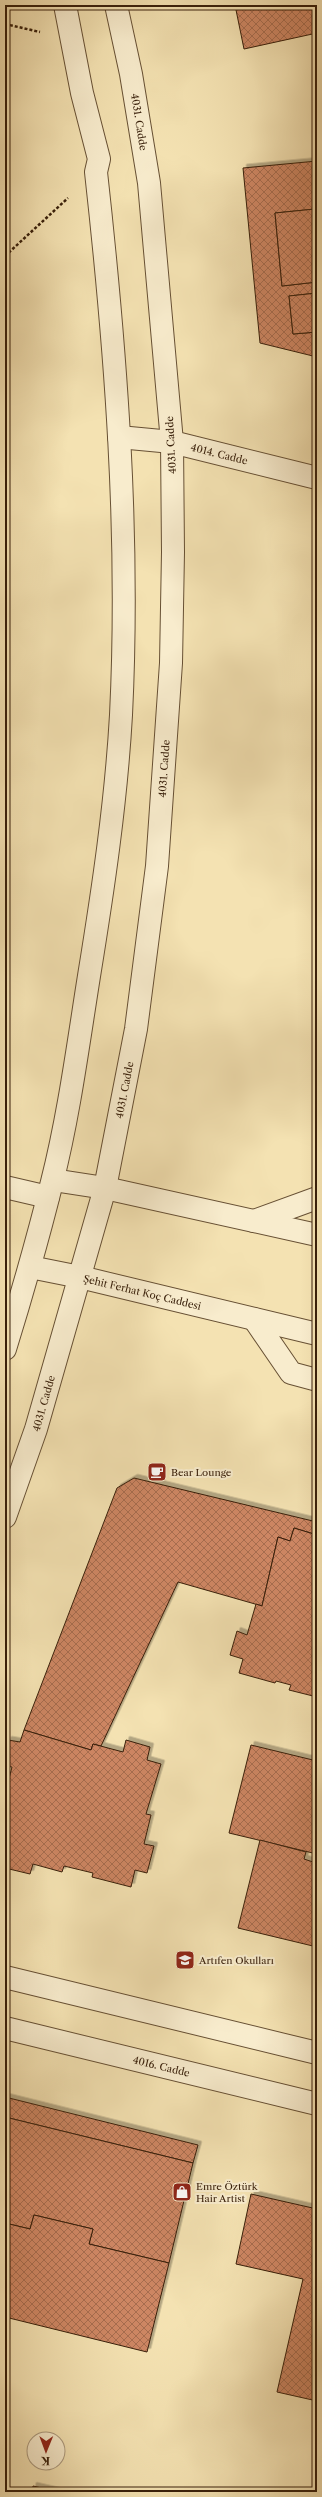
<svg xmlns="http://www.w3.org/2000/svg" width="322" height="2497" font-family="'Libre Caslon Text',serif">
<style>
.building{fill:url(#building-cross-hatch);stroke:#381f0a;filter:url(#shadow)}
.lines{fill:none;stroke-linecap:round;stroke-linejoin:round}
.minor-casing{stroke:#675034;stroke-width:24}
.path{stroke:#381f0a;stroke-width:2.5;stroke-dasharray:3 2;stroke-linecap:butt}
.minor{stroke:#f8eccd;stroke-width:22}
.labels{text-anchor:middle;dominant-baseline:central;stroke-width:4;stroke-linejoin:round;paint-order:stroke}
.street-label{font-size:10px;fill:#381f0a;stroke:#f8eccd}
.poi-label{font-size:10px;fill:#381f0a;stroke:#f8eccd;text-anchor:start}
</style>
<defs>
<pattern id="building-cross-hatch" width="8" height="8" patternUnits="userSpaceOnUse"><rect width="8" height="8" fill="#cd8663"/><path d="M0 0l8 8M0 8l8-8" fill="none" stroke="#a76d50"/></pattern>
<filter id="shadow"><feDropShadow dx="3.5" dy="-3.5" stdDeviation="0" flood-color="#0004"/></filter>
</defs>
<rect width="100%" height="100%" fill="#f4e2b2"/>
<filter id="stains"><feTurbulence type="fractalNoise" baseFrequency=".005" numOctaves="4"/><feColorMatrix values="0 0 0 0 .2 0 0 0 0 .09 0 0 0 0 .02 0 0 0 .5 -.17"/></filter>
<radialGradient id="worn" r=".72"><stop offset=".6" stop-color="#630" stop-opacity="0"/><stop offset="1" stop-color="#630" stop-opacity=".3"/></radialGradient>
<g class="building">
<polygon points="235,5 317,5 317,33 244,49"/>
<polygon points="317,161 317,233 315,209 275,213 282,286 317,282 317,293 289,296 293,334 317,332 317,357 260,343 243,168"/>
<polygon points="315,209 317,282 282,286 275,213"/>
<polygon points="317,293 317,332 293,334 289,296"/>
<polygon points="134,1478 317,1522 317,1535 294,1528 290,1541 278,1537 262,1606 178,1582 101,1746 93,1744 91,1750 24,1730 117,1488"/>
<polygon points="294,1528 317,1535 317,1697 289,1690 291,1685 276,1681 275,1683 239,1673 243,1659 230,1655 237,1631 247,1635 256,1604 262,1606 278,1537 290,1541"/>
<polygon points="24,1730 91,1750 93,1744 123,1752 126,1740 150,1747 147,1760 161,1764 146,1814 151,1815 144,1844 154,1846 147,1873 135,1870 131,1887 92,1877 93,1873 64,1866 62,1872 33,1864 30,1874 5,1868 8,1857 5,1856 5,1815 9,1798 5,1797 5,1794 12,1767 5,1766 5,1750 8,1740 20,1742"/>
<polygon points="251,1745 317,1761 317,1854 229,1833"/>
<polygon points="260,1840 306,1852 304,1859 316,1863 317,1861 317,1947 238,1928"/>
<polygon points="5,2097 198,2145 193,2163 5,2117"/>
<polygon points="5,2117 193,2163 169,2263 89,2244 93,2229 34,2215 30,2229 5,2223"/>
<polygon points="251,2194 317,2209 317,2401 277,2392 303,2279 236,2264"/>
<polygon points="34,2215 93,2229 89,2244 169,2263 147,2352 5,2317 5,2223 30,2229"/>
<polygon points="33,2486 59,2492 32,2492"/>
</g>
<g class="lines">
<defs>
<g id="minor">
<path id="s1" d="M119,437L172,442L317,478"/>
<polyline points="53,1180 105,1188 317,1235"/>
<polyline points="5,1187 48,1197"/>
<polyline points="254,1221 317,1198"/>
<path id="s2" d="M30,1267L80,1277L317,1334"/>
<polyline points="254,1319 291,1373 317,1380"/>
<path d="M5,1349C22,1294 38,1238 52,1182C69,1115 78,1045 89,976C103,890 116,803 121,715C130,534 116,352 96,172L99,159L82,93L65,5"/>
<path id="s3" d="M5,1517L36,1429L105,1188L136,1029L157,866L171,663L173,552L172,442L149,183L131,74L116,5"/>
<polyline points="5,1977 317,2053"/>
<path id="s4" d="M5,2028L317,2104"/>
</g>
</defs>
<use href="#minor" class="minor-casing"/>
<g class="path">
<polyline points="5,24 40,32"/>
<polyline points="5,256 68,198"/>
</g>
<use href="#minor" class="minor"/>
</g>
<defs>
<symbol id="cafe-square" viewBox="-11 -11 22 22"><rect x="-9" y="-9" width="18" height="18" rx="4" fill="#8f2418" stroke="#f8eccd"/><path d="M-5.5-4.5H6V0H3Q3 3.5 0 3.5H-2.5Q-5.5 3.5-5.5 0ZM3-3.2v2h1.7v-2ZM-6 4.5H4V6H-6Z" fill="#fff"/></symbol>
<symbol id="school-square" viewBox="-11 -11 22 22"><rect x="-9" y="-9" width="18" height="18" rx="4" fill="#8f2418" stroke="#f8eccd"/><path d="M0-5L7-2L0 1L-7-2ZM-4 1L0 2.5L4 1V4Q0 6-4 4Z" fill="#fff"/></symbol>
<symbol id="shop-square" viewBox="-11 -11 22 22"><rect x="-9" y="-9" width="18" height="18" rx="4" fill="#8f2418" stroke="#f8eccd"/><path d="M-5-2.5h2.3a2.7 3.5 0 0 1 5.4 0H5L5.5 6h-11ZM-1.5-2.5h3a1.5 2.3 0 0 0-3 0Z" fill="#fff"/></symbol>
</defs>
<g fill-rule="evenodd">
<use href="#cafe-square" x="146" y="1461" width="22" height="22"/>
<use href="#school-square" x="174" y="1949" width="22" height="22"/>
<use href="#shop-square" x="171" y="2181" width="22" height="22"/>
</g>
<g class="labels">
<g class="street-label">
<text transform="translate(139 122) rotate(81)">4031. Cadde</text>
<text transform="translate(171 445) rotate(-93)">4031. Cadde</text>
<text stroke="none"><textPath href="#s1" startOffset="102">4014. Cadde</textPath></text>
<text stroke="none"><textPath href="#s3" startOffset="768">4031. Cadde</textPath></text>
<text stroke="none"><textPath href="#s3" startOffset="444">4031. Cadde</textPath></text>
<text stroke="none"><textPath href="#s2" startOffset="115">Şehit Ferhat Koç Caddesi</textPath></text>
<text stroke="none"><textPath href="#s3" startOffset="120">4031. Cadde</textPath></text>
<text stroke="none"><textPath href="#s4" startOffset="161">4016. Cadde</textPath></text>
</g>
<g class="poi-label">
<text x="171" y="1472">Bear Lounge</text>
<text x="199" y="1960">Artıfen Okulları</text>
<text x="196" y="2186">Emre Öztürk<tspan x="196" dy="12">Hair Artist</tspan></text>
</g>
</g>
<rect width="322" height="2497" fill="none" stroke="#f4e2b2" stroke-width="20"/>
<rect x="6" y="6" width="310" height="2485" fill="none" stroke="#381f0a" stroke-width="2"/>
<rect x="10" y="10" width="302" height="2477" fill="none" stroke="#381f0a"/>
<g transform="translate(46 2451) rotate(181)"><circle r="19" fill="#f8eccd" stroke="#ab9a7f"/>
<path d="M0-3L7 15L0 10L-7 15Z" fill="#8f2418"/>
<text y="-6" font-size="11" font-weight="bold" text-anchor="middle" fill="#381f0a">K</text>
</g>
<rect width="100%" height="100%" filter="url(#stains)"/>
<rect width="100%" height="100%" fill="url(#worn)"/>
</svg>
